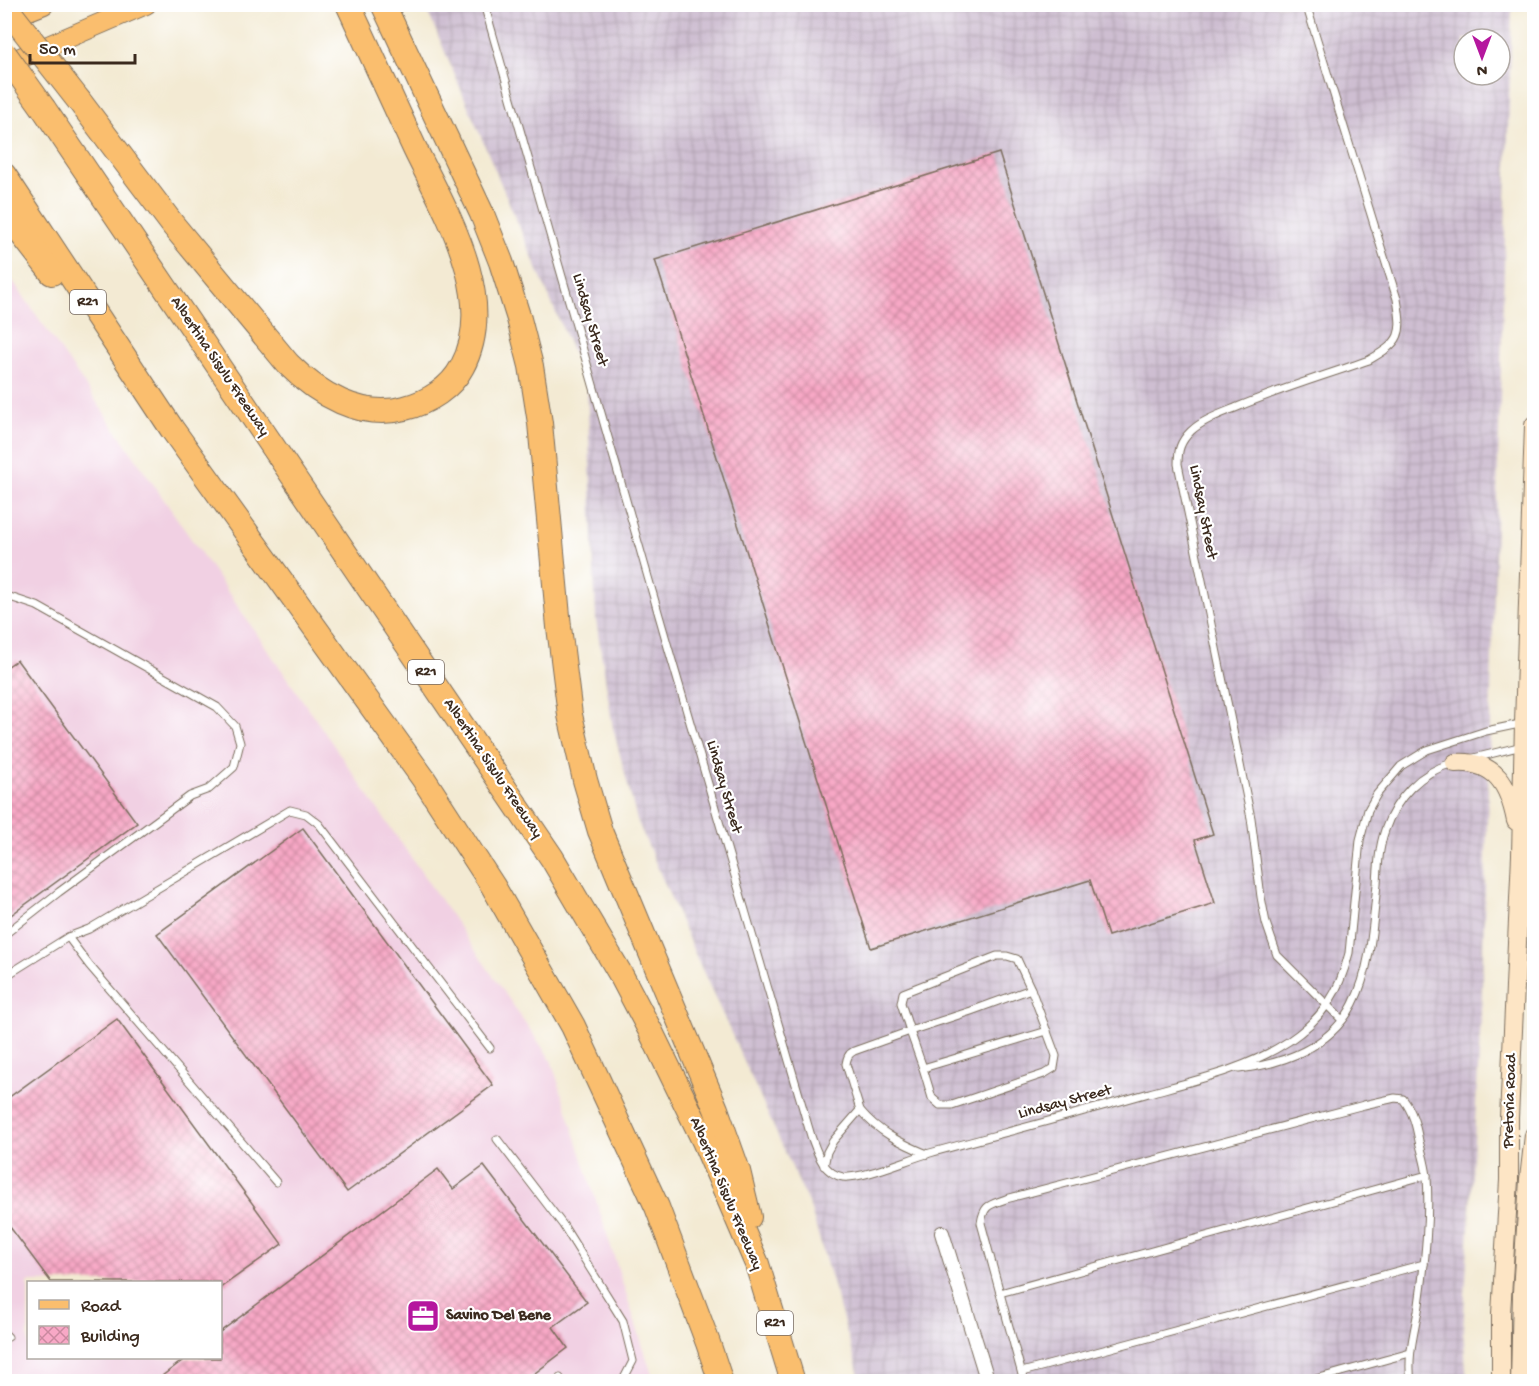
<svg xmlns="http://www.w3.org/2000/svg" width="1539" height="1386" font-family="'Gochi Hand',sans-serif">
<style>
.built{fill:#f1d0e3;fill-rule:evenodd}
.industrial{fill:url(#industrial-grid);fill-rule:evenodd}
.building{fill:url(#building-cross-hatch)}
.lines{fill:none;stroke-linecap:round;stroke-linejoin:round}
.service-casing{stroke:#7b6d5d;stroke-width:9}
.minor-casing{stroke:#7b6d5d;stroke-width:16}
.secondary-casing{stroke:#7b6d5d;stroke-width:20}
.primary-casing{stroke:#7b6d5d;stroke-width:22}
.motorway-casing{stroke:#7b6d5d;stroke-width:26}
.service{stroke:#fff;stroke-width:7}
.minor{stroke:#fff;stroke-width:14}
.secondary{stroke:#fde5c5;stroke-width:18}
.primary{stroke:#fabe6e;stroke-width:20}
.motorway{stroke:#fabe6e;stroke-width:24}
.motorway-bridge-casing{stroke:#7b6d5d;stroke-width:26;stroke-linecap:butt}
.motorway-bridge{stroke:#fabe6e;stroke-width:24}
.labels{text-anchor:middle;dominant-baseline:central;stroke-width:4.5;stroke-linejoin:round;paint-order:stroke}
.shield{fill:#fff;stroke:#766a62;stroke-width:1.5}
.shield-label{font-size:15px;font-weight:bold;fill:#3b2a1e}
.street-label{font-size:16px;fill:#3b2a1e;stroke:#fff}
.poi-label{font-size:16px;font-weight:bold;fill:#3b2a1e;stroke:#fff;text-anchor:start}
</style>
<defs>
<pattern id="industrial-grid" width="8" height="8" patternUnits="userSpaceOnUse" patternTransform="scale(1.5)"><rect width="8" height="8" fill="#cebed1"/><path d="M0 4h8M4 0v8" fill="none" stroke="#b2a3b3"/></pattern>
<pattern id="building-cross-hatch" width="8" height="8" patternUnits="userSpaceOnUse" patternTransform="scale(1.5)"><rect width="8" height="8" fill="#f8a8c6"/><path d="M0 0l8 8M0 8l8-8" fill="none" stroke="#ca89a0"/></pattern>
</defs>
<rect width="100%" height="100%" fill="#fff"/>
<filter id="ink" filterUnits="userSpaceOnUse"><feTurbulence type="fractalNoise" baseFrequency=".0167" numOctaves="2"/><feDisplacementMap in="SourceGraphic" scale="12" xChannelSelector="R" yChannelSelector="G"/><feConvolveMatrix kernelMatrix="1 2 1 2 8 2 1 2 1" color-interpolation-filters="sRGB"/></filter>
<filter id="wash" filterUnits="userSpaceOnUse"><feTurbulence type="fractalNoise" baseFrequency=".008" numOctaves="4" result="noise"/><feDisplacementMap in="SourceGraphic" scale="24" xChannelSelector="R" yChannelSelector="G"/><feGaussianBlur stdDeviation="1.35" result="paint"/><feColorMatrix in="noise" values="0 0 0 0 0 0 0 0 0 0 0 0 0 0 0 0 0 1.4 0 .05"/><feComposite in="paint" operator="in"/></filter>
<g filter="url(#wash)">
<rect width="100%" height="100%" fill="#f3ead3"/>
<path class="built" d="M4,268L551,1060L654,1381H5ZM28,1282H220V1358H28Z"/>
<path class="industrial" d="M425,5H1512L1481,1018L1463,1331L1467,1381H861L810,1207L692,947L637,820L613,728L596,620L587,386ZM1464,39H1500V75H1464Z"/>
<g id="blocks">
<g class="building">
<polygon points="999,153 1213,834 1195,840 1215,903 1108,936 1090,880 871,948 655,260"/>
<polygon points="17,660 137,823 4,920 4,669"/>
<polygon points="303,828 493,1085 347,1192 157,934"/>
<polygon points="117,1019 282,1244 220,1288 220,1282 51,1282 4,1219 4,1101"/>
<polygon points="484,1166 587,1302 553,1327 568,1348 523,1382 154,1382 186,1358 220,1358 220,1332 438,1169 453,1189"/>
</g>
</g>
</g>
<g filter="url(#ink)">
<use href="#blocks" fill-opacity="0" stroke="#7b6d5d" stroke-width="1.5"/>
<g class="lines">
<defs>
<g id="service">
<path d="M484,4L668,647L811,1136C817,1152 823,1174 843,1177C863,1179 908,1159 930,1153C1003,1133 1076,1114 1149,1093C1197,1080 1247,1069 1289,1041C1323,1018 1339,993 1349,953L1360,840L1368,810L1377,794L1401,766L1427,750L1486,731L1534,721"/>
<path d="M1306,4L1397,299C1403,335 1402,341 1369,360C1324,376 1279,389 1235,408C1220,414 1203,420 1191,431C1180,442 1178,450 1178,464L1251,818L1261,897L1266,923L1277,955L1342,1020"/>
<polyline points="4,595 37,606 217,707 235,726 240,743 234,767 209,789 190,796 59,892 4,935"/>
<polyline points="1470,759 1534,743"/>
<polyline points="68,937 89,929 290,810 306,814 319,824 490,1048"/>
<polyline points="4,977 68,937 89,965 276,1182"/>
<polyline points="1031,989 971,1011 910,1031 923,1068 1047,1031"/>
<path d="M1239,1069C1283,1064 1331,1047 1353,1004C1371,969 1373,923 1377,884C1378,866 1379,847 1385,830C1396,798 1420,772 1453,763"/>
<path d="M860,1110L846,1064C847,1058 848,1054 854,1051L910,1031L901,1003L903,993L997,956H1007L1017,959L1031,989L1056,1056L1054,1068L1044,1074L952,1105H940L932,1098L923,1068"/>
<polyline points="497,1139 563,1225 623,1321 633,1361 622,1382"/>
<path d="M824,1166L827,1152L833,1141L860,1110C878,1132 901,1143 927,1154"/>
<polyline points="1000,1293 1427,1175"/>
<polyline points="4,1333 8,1337"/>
<polyline points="1022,1372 1424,1264"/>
<polyline points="555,1382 560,1378"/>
<path d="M1024,1382L981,1223C984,1204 990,1205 1006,1199L1364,1105L1395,1098L1403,1099C1413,1112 1416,1125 1419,1141C1422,1153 1426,1165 1427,1177C1430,1219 1425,1263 1419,1305C1415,1331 1407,1354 1411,1382"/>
<polyline points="1305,1382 1410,1353"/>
</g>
<polyline id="minor" points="942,1233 988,1382"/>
<g id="secondary">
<path d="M1455,763C1496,760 1509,786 1516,821"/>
<polyline points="1501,1382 1501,1314 1509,1180 1509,1118 1521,855 1524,723 1534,425"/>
<polyline points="1520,1382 1522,1292 1529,1179 1534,1135"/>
</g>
<g id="primary">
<polyline points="4,20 44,4"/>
<polyline points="4,65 146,4"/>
</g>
<g id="motorway">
<polyline points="383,4 482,214 501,262 519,319 531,366 540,423 559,627 570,715 585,780 600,831 716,1109 738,1171 749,1217"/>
<path d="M80,102L173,225L288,364C318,394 361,420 405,408C429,402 451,388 462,367C499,298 445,211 415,149C393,101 371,53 348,4"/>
<polyline points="44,109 552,858 621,975 651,1032 704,1141 757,1264 793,1382"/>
<polyline points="4,175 172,429 423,778 493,886 573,1026 657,1207 708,1343 721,1382"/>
<polyline points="4,211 52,273"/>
</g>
</defs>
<use href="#service" class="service-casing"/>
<use href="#minor" class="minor-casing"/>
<use href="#secondary" class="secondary-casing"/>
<use href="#primary" class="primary-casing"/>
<use href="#motorway" class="motorway-casing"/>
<use href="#service" class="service"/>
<use href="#minor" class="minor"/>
<use href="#secondary" class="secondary"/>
<use href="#primary" class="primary"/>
<use href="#motorway" class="motorway"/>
<defs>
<g id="motorway-bridge">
<polyline points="4,5 80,102"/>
<polyline points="4,53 44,109"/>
</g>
</defs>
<use href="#motorway-bridge" class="motorway-bridge-casing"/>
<use href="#motorway-bridge" class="motorway-bridge"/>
</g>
</g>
<defs>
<symbol id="office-square" viewBox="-11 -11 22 22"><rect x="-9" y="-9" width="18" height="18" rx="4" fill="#b5179e" stroke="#fff"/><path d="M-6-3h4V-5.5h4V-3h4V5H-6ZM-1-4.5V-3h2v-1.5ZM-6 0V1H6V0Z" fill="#fff"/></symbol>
</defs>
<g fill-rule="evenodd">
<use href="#office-square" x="404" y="1297" width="38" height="38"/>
</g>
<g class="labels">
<g class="shield">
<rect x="70" y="290" width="36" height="24" rx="4.5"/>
<rect x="408" y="660" width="36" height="24" rx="4.5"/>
<rect x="757" y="1311" width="36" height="24" rx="4.5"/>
</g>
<g class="shield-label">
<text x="88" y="302">R21</text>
<text x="426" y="672">R21</text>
<text x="775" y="1323">R21</text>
</g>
<g class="street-label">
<text transform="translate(589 320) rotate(74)">Lindsay Street</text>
<text transform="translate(219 367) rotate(56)">Albertina Sisulu Freeway</text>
<text transform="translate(1202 512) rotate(79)">Lindsay Street</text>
<text transform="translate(492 769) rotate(56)">Albertina Sisulu Freeway</text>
<text transform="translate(723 787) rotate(74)">Lindsay Street</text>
<text transform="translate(1511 1101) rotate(-88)">Pretoria Road</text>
<text transform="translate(1065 1103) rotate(-15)">Lindsay Street</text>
<text transform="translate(725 1194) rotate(67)">Albertina Sisulu Freeway</text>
</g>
<g class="poi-label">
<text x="446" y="1316">Savino Del Bene</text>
</g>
</g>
<rect width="1539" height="1386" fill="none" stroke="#fff" stroke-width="24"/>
<rect x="27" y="1281" width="195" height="78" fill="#ffffff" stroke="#b1aaa5" stroke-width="1.5"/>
<rect x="39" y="1300" width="30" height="9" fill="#fabe6e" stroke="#b1aaa5" stroke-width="1.5"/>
<text x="81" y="1311" font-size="18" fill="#3b2a1e">Road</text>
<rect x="39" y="1326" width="30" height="18" fill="url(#building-cross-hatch)" stroke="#b1aaa5" stroke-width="1.5"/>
<text x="81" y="1341" font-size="18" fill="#3b2a1e">Building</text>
<g transform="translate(1482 57) rotate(180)"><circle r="28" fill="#ffffff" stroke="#b1aaa5" stroke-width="1.5"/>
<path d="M0-4.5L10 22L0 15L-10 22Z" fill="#b5179e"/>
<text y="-9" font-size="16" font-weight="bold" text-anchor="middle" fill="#3b2a1e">N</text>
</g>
<path d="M30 54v9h105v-9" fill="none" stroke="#3b2a1e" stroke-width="3"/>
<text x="39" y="54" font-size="18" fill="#3b2a1e" stroke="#ffffff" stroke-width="4.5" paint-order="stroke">50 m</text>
</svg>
